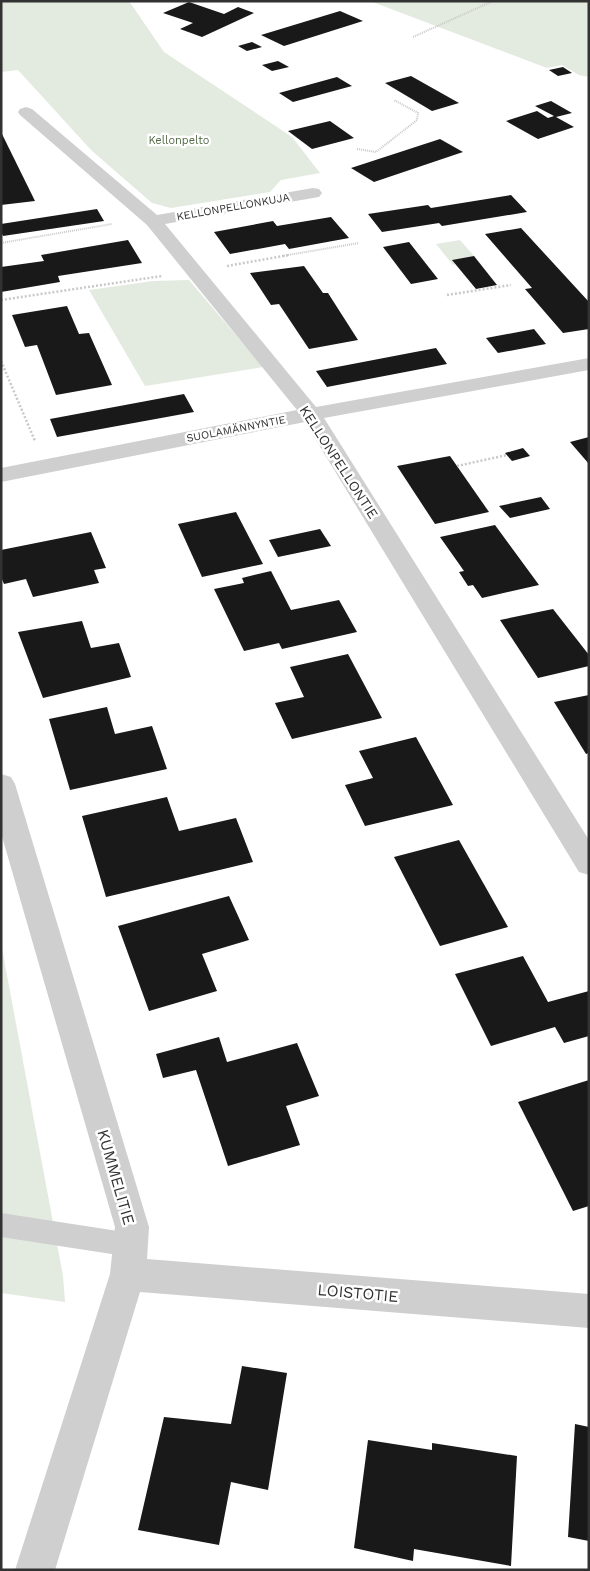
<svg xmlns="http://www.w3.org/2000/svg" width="590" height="1571" font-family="'Work Sans',sans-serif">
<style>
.green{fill:#e3eadf}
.building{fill:#191919}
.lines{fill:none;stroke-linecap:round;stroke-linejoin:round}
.path-far1{stroke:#c9c9c9;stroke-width:2;stroke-dasharray:1 1;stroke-linecap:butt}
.path{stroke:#c9c9c9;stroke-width:2.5;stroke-dasharray:2 2;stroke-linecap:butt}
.service{fill:#cfcfcf;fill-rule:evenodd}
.minor{fill:#cfcfcf;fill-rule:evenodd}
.labels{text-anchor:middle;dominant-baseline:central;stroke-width:5;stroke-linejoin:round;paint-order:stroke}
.far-park-label{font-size:11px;fill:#506944;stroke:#fff}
.far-street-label{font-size:11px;fill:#323232;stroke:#fff}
.street-label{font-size:14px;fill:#323232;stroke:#fff}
.near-street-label{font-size:16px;fill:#323232;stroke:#fff}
</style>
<rect width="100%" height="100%" fill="#fff"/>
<g class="green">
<polygon points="1,1 129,1 164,52 292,137 320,173 281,180 270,192 171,208 152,203 91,150 18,70 1,72"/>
<polygon points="370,1 589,1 589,77 579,75 562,65 547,68"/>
<polygon points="460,240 474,256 453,260 456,264 453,265 436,244"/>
<polygon points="189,280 263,367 145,386 89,290 153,281"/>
<polygon points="1,943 63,1276 65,1302 1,1293"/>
</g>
<g class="building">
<polygon points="189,2 224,14 238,7 254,13 202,37 180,29 193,23 163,13"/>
<polygon points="340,11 363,21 284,46 261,35"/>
<polygon points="252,42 262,47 247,51 238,46"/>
<polygon points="278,61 289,67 272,71 262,65"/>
<polygon points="563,67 572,73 558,76 549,70"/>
<polygon points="411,76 459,103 432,111 385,83"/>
<polygon points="337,77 352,86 293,102 279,93"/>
<polygon points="551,101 572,113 556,117 574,127 538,139 506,121 537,111 548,118 554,116 535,106"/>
<polygon points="330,121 354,138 312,149 288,131"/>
<polygon points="1,132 35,201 1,205"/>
<polygon points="440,139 463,152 374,182 351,168"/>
<polygon points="511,195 527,212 442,226 439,223 382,232 368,214 428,205 431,208"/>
<polygon points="97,209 104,221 3,236 1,232 1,224"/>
<polygon points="331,217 349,238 289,249 285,244 230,254 214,232 273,221 277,226"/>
<polygon points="521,228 589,302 589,329 563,333 525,289 532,288 485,234"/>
<polygon points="128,240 142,263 58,276 60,282 1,292 1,267 44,261 41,255"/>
<polygon points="409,242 438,279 411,284 383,247"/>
<polygon points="474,256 497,285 476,289 452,260"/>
<polygon points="304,266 323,293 328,293 358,340 309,349 279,304 271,305 250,273"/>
<polygon points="67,306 79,334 89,333 112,385 56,395 37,345 25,347 12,315"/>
<polygon points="534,329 546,344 498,353 486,338"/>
<polygon points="436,348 447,364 327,387 316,371"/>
<polygon points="184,394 194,412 57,437 50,419"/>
<polygon points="589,437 589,464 570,442"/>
<polygon points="523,448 530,456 512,461 505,453"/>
<polygon points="450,456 489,512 435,524 397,466"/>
<polygon points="541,497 550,509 510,518 499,506"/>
<polygon points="236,512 263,564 202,577 178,524"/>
<polygon points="495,525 539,585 482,598 473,585 468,586 459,572 464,571 440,537"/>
<polygon points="320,529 331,546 278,557 269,540"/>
<polygon points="91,532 106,568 94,570 99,583 33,597 26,579 4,584 1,577 1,550"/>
<polygon points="271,571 291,610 339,600 357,632 282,649 279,643 244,651 214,589 244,583 242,578"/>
<polygon points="553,609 589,655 589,666 538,678 500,620"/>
<polygon points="82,621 91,648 119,643 131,677 43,698 18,632"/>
<polygon points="348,654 382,718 292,739 275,703 304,697 290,667"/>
<polygon points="589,695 589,753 586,754 554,702"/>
<polygon points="107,707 115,734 152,726 167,769 70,790 49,719"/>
<polygon points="416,737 453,805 365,826 345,785 373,778 359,751"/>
<polygon points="167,797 179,831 236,818 253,862 106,897 82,816"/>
<polygon points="459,840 508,927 440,946 394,857"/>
<polygon points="229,896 249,940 202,954 217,991 149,1011 118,926"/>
<polygon points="523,956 548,1002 589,991 589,1036 564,1043 555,1027 491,1046 455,974"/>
<polygon points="219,1037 227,1062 297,1043 319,1096 286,1106 300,1145 228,1166 196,1070 163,1078 156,1054"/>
<polygon points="589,1080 589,1206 573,1211 518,1102"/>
<polygon points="242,1366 287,1373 268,1490 231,1482 219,1545 138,1530 164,1417 231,1424"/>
<polygon points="575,1424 589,1427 589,1541 568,1537"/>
<polygon points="368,1440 432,1450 432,1443 517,1456 511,1566 414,1549 413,1561 354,1548"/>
</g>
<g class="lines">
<g class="path-far1">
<polyline points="413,37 493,1"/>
<polyline points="357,149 376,152 417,120 418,113 394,100"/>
<polyline points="1,243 112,224"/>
<polyline points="282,256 359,243"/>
</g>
<g class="path">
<polyline points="227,266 289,255"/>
<polyline points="447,295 511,285"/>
<polyline points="1,300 162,276"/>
<polyline points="1,361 35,441"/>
<polyline points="457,466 507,455"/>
</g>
<polygon class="service" points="1,1213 131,1233 141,1236 145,1245 141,1254 131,1257 1,1237"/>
<g class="minor">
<polygon points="26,107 32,109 157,215 313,188 319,189 322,193 319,197 313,198 165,224 316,407 589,358 589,370 324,418 589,840 589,875 579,872 305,422 1,482 1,468 297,410 147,225 20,115 18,112 20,109"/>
<polygon points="1,774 11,777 15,784 149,1227 147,1259 589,1294 589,1328 140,1292 55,1570 15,1570 110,1274 115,1227 1,833"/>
</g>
</g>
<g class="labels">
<g class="far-park-label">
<text x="179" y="140">Kellonpelto</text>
</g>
<g class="far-street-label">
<text transform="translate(233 207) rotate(-10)">KELLONPELLONKUJA</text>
<text transform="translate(236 429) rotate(-11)">SUOLAMÄNNYNTIE</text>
</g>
<g class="street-label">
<text transform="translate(339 462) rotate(57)">KELLONPELLONTIE</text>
</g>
<g class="near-street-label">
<text transform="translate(116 1177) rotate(74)">KUMMELITIE</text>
<text transform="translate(358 1293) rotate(5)">LOISTOTIE</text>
</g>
</g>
<rect width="590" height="1571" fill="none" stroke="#323232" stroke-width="5"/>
</svg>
